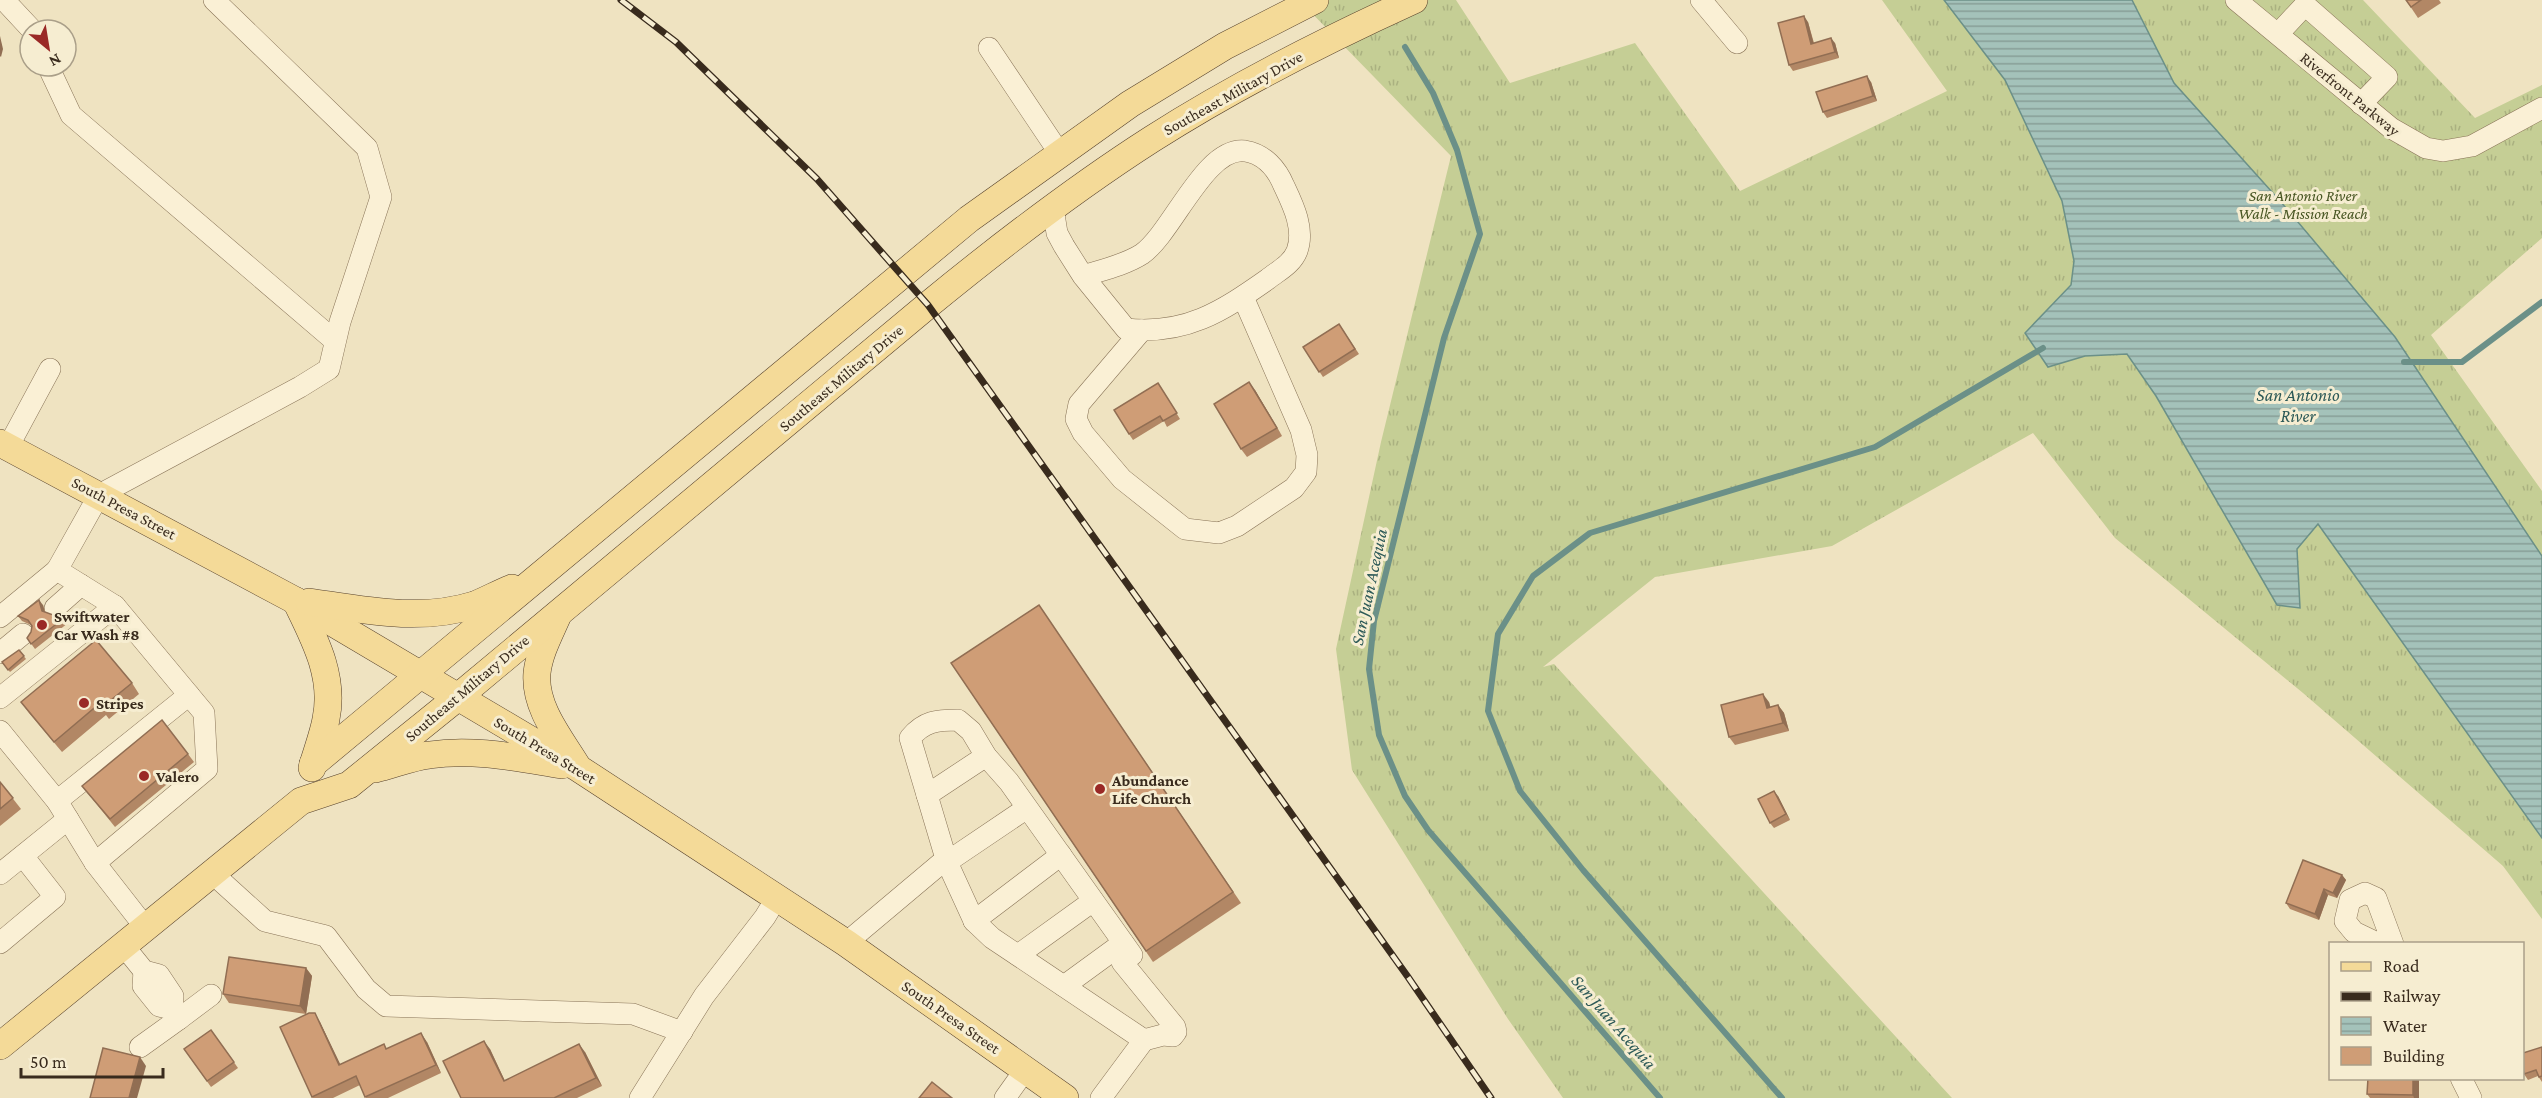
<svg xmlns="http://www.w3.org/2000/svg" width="2542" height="1098" font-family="'Crimson Pro',serif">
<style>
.grass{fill:url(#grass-tufts)}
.water{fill:url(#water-rules);stroke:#6b9088;stroke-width:1.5}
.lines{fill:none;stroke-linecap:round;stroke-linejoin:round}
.stream{stroke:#6b9088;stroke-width:6}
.minor-casing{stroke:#897458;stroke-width:22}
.major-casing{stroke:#57422d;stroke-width:28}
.minor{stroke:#faf0d5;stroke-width:21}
.major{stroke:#f4da98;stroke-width:27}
.rail-casing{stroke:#392b1d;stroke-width:7}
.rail{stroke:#f6edd1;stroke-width:4.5;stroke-dasharray:14;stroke-linecap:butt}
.wall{fill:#b28765}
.shaded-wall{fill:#916e53}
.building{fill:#cf9d76;stroke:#916e53;stroke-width:1.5}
.poi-dot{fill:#9a2926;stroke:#f6edd1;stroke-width:2}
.labels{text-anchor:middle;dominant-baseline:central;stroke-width:6;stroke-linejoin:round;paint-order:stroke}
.street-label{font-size:16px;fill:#392b1d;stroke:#f6edd1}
.park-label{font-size:16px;font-style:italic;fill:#485623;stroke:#f6edd1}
.poi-label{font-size:16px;font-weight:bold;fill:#392b1d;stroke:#f6edd1;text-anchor:start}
.water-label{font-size:18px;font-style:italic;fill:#2c5957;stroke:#f6edd1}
</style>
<defs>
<pattern id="grass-tufts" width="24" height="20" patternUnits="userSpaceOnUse" patternTransform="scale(1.5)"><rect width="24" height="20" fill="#c5ce95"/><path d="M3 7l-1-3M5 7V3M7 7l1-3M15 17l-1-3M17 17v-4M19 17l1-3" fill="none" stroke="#aab180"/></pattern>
<pattern id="water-rules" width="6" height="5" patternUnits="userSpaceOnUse" patternTransform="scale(1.5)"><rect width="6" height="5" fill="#a4c2ba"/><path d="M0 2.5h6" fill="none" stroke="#879e97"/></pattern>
</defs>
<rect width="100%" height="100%" fill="#efe3c1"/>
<polygon class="grass" points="1299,0 1456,0 1510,83 1635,43 1740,191 1947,91 1882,0 2363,0 2475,118 2542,85 2542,238 2431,335 2542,491 2542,919 2503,866 2303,693 2115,538 2033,433 1832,546 1655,577 1543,667 1554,664 1952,1098 1563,1098 1508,1019 1352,770 1336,649 1381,442 1451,156"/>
<polygon class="water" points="1944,0 2132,0 2174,83 2281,202 2395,337 2542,556 2542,838 2318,524 2297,549 2300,608 2277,605 2156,396 2127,354 2085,356 2048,367 2025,333 2071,285 2074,261 2062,201 2005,80"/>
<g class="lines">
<g class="stream">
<polyline points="1405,47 1433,93 1457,150 1480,234 1444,338 1374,621 1369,669 1379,735 1405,796 1428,830 1660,1098"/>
<polyline points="2404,362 2462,362 2542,302"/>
<polyline points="1782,1098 1583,870 1520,791 1488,711 1498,634 1533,576 1590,533 1875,447 2043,348"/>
</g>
<defs>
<g id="minor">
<polyline points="4,0 32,30"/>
<polyline points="1701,0 1737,43"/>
<polyline points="2236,0 2391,128 2426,148 2443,151 2472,146 2542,108"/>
<polyline points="2278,34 2305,5 2387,77 2361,104"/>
<polyline points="989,48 1060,154"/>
<polyline points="48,66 71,115 335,341"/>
<path d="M1053,208L1057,233L1064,246L1083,276L1126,329C1186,335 1221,312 1268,279C1278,271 1292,264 1297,251C1305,229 1293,205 1284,186C1277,169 1264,154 1245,151C1205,146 1173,232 1142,254C1125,265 1102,270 1083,276"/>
<polyline points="1142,330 1079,404 1076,419 1083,433 1122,479 1185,529 1219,533 1237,526 1294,488 1306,472 1307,455 1301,430 1243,297"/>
<polyline points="8,447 50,369"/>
<polyline points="55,608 81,585"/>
<polyline points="0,617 57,570"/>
<polyline points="0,653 23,634"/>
<polyline points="0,698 115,606"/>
<polyline points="0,731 57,801 95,863 145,927"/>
<polyline points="927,795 986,756"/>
<polyline points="57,801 189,695"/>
<path d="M1027,808L947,862L910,738C924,721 937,720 958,720L971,731L986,756L1009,782L1132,955L1122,962L1175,1027L1176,1032L1173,1036L1163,1035L1144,1040"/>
<polyline points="95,863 207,769 204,713 115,606 57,570 99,495 300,387 329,369 340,322 381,197 367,148 214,0"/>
<polyline points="212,873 265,921 326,936 366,989 386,1006 633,1014 682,1032"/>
<polyline points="0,874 68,819"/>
<polyline points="974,921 1061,855"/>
<polyline points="0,943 55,897 23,856"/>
<polyline points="846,943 940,864 947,862 974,921 992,938 1144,1040 1101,1098"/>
<polyline points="2379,944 2354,932 2345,921 2350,900 2365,893 2376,898 2393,944"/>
<polyline points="123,945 144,971 159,975 173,996 172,1009 179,1019 140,1047"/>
<polyline points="1018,955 1093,901"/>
<polyline points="144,971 143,986 159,1006 172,1009"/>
<polyline points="1064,986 1123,943"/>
<polyline points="179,1019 211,995"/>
<polyline points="2461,1078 2471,1098"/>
<polyline points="640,1098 704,996 765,917 777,897"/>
<polyline points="1005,1098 1025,1070"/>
</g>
<g id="major">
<polyline points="0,443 296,601 578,768 846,943 1065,1098"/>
<path d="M296,601C314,638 335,676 326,719C324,732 316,754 312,768"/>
<path d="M309,602C364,610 420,622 474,605C487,600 499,593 512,588"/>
<path d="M557,617C549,635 539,654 537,673C534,707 560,738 577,766"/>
<polyline points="313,764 969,219 1130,104 1225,46 1315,0"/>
<path d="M375,769C393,765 411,757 429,755C474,748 518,758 562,765"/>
<path d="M0,1046L301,801L349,785L458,697L928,305C1000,246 1074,189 1152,139C1235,86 1324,41 1414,0"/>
</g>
</defs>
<use href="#minor" class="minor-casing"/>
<use href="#major" class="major-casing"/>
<use href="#minor" class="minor"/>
<use href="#major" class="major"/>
<defs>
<polyline id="rail" points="621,0 676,42 817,179 928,305 1408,977 1491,1098"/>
</defs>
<use href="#rail" class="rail-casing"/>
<use href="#rail" class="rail"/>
</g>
<g class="wall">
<polygon points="2406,0 2439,0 2441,3 2418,18"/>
<polygon points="1808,22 1814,43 1835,43 1839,58 1793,71 1789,65"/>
<polygon points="1871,82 1877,101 1827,118 1823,112"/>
<polygon points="1339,324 1359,354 1323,377 1303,347"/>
<polygon points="1158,383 1180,419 1167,427 1164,421 1133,440 1129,434"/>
<polygon points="1255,390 1282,436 1247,457 1241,449"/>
<polygon points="43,605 45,612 53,615 59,612 68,623 35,649 27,638 31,632 31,625 22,621 18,616"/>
<polygon points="1039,605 1241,903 1153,962 951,663"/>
<polygon points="19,650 26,659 10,672 2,662"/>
<polygon points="132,683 139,694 109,719 106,715 62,752 29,713 21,702"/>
<polygon points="1769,702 1770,707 1778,705 1784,713 1789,731 1735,745 1729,737"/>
<polygon points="188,754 194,762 115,827 82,786"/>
<polygon points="0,782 21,809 0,826"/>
<polygon points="1778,796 1790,820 1774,828 1770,823"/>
<polygon points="2342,875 2346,880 2337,898 2328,895 2319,920 2290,909 2286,903"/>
<polygon points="306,968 312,976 306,1014 229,1003 223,994"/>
<polygon points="320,1022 340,1065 384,1044 387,1049 427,1042 441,1073 388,1098 366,1098 360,1085 333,1098 313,1098 312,1097"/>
<polygon points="211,1030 238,1068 211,1087 184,1049"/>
<polygon points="2542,1047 2542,1082 2538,1076 2528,1080 2524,1074"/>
<polygon points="490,1049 505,1081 585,1052 602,1086 577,1098 461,1098"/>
<polygon points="2368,1078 2419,1078 2419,1098 2370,1098 2367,1094"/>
</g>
<g class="shaded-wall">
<polygon points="1804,16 1808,22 1815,49 1811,44"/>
<polygon points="0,36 3,49 1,57 0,56"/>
<polygon points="1831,38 1835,43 1839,58 1835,52"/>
<polygon points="1867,76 1871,82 1877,101 1873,96"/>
<polygon points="1249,382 1255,390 1282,436 1277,428"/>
<polygon points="39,600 43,605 46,617 42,611"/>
<polygon points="1763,694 1769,702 1773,716 1767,708"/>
<polygon points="1778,705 1784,713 1789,731 1783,723"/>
<polygon points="1774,791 1778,796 1790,820 1786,814"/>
<polygon points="2342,875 2346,880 2337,898 2333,893"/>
<polygon points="2324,889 2328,895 2319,920 2315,914"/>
<polygon points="306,968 312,976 306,1014 300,1006"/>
<polygon points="315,1013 320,1022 345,1074 339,1065"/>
<polygon points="421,1033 427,1042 441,1073 436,1065"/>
<polygon points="484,1041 490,1049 509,1090 504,1081"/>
<polygon points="579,1044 585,1052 602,1086 596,1078"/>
<polygon points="140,1057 146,1066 137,1098 129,1098"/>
<polygon points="2413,1078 2419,1078 2419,1098 2414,1098 2413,1095"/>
</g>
<g class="building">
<polygon points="2406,0 2421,0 2411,7"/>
<polygon points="1804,16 1811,44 1831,38 1835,52 1789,65 1778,23"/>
<polygon points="1867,76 1873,96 1823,112 1816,92"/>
<polygon points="1339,324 1355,349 1319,372 1303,347"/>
<polygon points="1249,382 1277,428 1241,449 1214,404"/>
<polygon points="1158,383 1177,413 1163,421 1160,416 1129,434 1114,410"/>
<polygon points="39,600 42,611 53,615 59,612 64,618 31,644 27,638 31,632 32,626 28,620 18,616"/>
<polygon points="1039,605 1233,892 1146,951 951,663"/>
<polygon points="96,640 132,683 101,708 99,704 54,742 21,702"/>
<polygon points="19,650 24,656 8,670 2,662"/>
<polygon points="1763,694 1767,708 1778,705 1783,723 1729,737 1721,705"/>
<polygon points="162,720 188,754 110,819 82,786"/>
<polygon points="0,782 13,798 0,809"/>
<polygon points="1774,791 1786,814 1770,823 1758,799"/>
<polygon points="2303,860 2342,875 2333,893 2324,889 2315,914 2286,903"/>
<polygon points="229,957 306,968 300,1006 223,994"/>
<polygon points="309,1013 315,1013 339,1065 384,1044 386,1049 421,1033 436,1065 365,1097 356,1076 312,1097 280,1027"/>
<polygon points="211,1030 234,1062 207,1081 184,1049"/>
<polygon points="484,1041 504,1081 579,1044 596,1078 554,1098 461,1098 443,1061"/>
<polygon points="2542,1047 2542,1076 2539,1077 2536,1070 2524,1074 2523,1069 2523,1053"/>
<polygon points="103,1048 140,1057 129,1098 90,1098"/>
<polygon points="2368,1078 2413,1078 2413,1095 2367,1094"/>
<polygon points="932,1082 952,1098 919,1098"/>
</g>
<g class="poi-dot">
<circle cx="42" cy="625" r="6"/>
<circle cx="84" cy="703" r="6"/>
<circle cx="144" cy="776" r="6"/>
<circle cx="1100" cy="789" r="6"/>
</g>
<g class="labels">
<g class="street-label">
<text transform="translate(1233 93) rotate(-29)">Southeast Military Drive</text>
<text transform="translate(2350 94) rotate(39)">Riverfront Parkway</text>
<text transform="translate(841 378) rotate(-40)">Southeast Military Drive</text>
<text transform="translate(124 508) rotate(28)">South Presa Street</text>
<text transform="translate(467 688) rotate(-40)">Southeast Military Drive</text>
<text transform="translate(545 750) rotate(31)">South Presa Street</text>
<text transform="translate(951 1017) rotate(35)">South Presa Street</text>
</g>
<g class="park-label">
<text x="2303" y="195">San Antonio River<tspan x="2303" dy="18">Walk - Mission Reach</tspan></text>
</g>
<g class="poi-label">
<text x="54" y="616">Swiftwater<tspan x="54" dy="18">Car Wash #8</tspan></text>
<text x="96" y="703">Stripes</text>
<text x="156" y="776">Valero</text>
<text x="1112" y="780">Abundance<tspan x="1112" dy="18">Life Church</tspan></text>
</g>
<g class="water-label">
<text x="2298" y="395">San Antonio<tspan x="2298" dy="21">River</tspan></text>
<text transform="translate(1369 587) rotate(-78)">San Juan Acequia</text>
<text transform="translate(1614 1022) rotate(49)">San Juan Acequia</text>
</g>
</g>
<rect x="2329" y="942" width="195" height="138" fill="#f6edd1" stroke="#aa9f89" stroke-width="1.5"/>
<rect x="2341" y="962" width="30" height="9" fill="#f4da98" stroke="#aa9f89" stroke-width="1.5"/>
<text x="2383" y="972" font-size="18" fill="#392b1d">Road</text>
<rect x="2341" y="992" width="30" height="9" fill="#392b1d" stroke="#aa9f89" stroke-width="1.5"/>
<text x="2383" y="1002" font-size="18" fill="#392b1d">Railway</text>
<rect x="2341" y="1017" width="30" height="18" fill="url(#water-rules)" stroke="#aa9f89" stroke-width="1.5"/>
<text x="2383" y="1032" font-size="18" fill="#392b1d">Water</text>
<rect x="2341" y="1047" width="30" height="18" fill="#cf9d76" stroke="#aa9f89" stroke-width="1.5"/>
<text x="2383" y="1062" font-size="18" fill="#392b1d">Building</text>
<g transform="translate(48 48) rotate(150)"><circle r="28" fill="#f6edd1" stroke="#aa9f89" stroke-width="1.5"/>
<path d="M0-4.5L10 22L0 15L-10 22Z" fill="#9a2926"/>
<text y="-9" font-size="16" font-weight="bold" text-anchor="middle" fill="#392b1d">N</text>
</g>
<path d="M21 1068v9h142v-9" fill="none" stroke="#392b1d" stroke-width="3"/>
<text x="30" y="1068" font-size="18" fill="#392b1d" stroke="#f6edd1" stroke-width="4.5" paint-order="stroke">50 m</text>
</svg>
